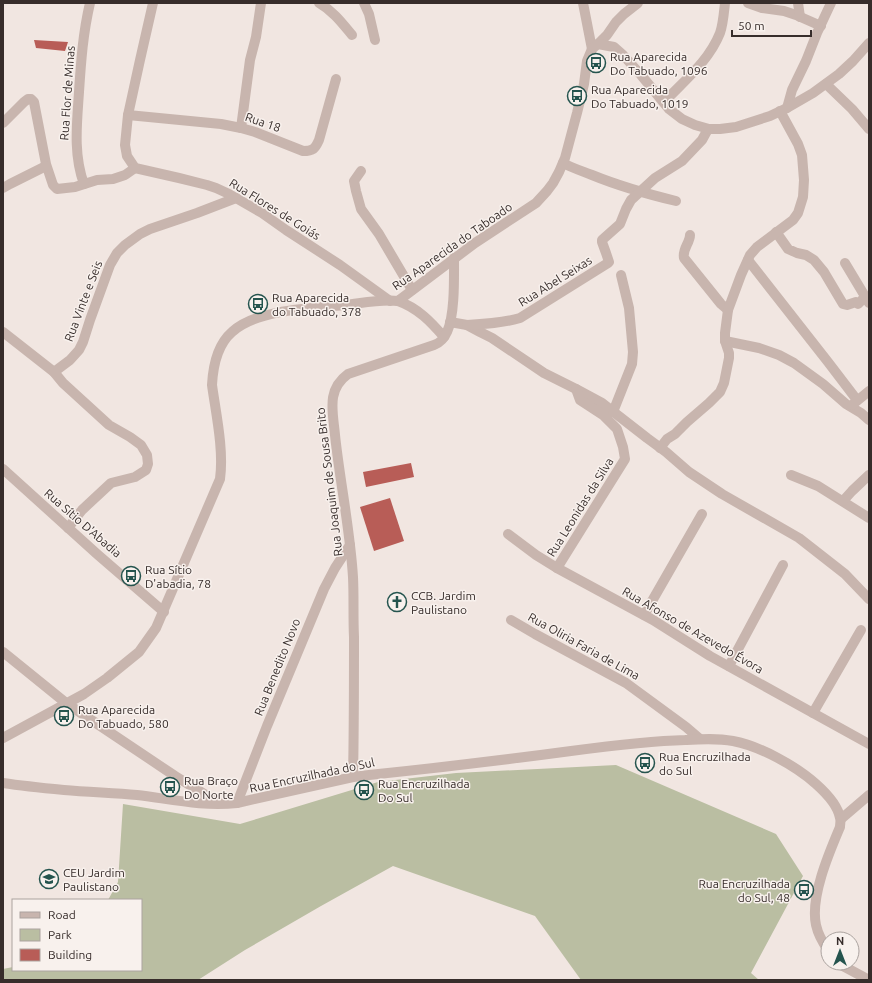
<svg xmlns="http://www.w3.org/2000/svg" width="872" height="983" font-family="Ubuntu,sans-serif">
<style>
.green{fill:#babea2}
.building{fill:#b85d57}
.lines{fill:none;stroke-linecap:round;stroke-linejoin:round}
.minor{stroke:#c8b5ae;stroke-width:10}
.labels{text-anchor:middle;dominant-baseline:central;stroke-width:3;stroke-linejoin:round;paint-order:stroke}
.poi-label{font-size:12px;fill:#372d2b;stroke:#f8f1ed;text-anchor:start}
.street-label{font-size:12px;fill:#372d2b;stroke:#f8f1ed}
</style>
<rect width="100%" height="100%" fill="#f1e6e1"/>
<polygon class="green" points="616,765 776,834 803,876 751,973 759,980 581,980 535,916 393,866 321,906 245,950 198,980 3,980 3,969 13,967 13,970 141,970 141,900 108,900 118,882 123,804 240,824 378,782 456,773"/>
<g class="building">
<polygon points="34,40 68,42 65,51 36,48"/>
<polygon points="411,463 414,477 366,487 363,472"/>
<polygon points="390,498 404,541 374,551 360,507"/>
</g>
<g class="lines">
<g class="minor">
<polyline points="153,3 140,60 128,115 125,145 127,156 135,168 179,178 207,185 216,188 229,194 262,213 286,230 340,265 390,301"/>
<path d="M319,3C333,11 342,23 352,35"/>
<polyline points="364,3 369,14 375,40"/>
<polyline points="583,3 592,49"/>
<polyline points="748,3 762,8 784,11 796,15 821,26"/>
<polyline points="798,3 800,17"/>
<polyline points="598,44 607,35 616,22 624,14 638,3"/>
<polyline points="826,84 852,109 869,129"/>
<path d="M664,102C684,81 709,61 720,33C723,25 724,12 725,3"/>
<polyline points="787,108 792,90 806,61 817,33 831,3"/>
<path d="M128,115L221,124L241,128L255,132L303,151C313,151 315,149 319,140L336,79"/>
<polyline points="3,123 24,102 28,99 31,99 34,102 46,164 53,185 57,189 75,187 97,180 113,179 125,175 135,168"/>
<polyline points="241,128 250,60 256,37 261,3"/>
<path d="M563,163C572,168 582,171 592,175C619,186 647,194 676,201"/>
<polyline points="361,171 354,181 356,191 361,209 379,234 412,290"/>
<path d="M84,184C73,154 77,123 79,92C81,61 83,33 90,3"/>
<polyline points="3,188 10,184 46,166"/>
<polyline points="776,232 788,249 797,253 806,255 814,260 824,272 843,304 847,305 856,302 858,304 865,297"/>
<path d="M690,235C690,243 682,249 684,258L721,304L728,310"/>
<polyline points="748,260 828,362 857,400"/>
<polyline points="845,263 869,303"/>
<path d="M398,301C418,308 431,322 444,337"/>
<polyline points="450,322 467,325 480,332 492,338 544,373 576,389 602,403 647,438 666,452 689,472 722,494 799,538 845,574 869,599"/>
<path d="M467,325C485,324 503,323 520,318L608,263L609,262L606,253L602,242V240L620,224L626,209L631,200L655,178L682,161L702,140L708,129"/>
<polyline points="3,332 54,372 63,383 109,425 130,437 141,445 147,455 148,464 146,470 135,477 111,483 82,510 68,528"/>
<polyline points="725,341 759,348 779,355 794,363 823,384 846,404 861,413 869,420"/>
<polyline points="54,372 70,360 79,350 83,342 90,320 110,265 117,253 125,245 140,234 150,229 197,213 236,198"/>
<polyline points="852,405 869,391"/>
<polyline points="613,412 632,364 633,352 629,308 621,275"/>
<polyline points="660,448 667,439 675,434 687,422 709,403 720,392 724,383 729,358 729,353 725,341 725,333 728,310 741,275 750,255 757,247 793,220 798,213 803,197 804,180 802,155 798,144 780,111"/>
<polyline points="3,469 97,554 164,612"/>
<polyline points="791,475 818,486 869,518"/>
<polyline points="843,501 852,491 869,475"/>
<polyline points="508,534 536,555 557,568 653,620 710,656 869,744"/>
<polyline points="557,568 625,459 623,447 617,429 603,415 580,400 576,389"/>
<polyline points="644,615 702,514"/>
<polyline points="511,620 535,634 626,683 686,727 700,739"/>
<polyline points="3,652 66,703 175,776 219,803"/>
<polyline points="729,666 783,565"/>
<polyline points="813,713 861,630"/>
<path d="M3,738L84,694L107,678L139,652L156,628L220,479C224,450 216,414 212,385C213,366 217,345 232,332C257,309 313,308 346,305C363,303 381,299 398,301L475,243L536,203L547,191L553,183L559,172L565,158L577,113L584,84L587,61L592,49L598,44L614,47L623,55L641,75L669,109L682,119L695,125L709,129H720L736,127L770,116L787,108L813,93L839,74L853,61L869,43"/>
<path d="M353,777C354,730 354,684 354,637C353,617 354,597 353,577C350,529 340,482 335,435C333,412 326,390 348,374L434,345C440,343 445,337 447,332C455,315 454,278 454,258"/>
<path d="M3,783C23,786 43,788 64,790C88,792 112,793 137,795C170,799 204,807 237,803L353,777L369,775C437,768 504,760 571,751C609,746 647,741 685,740C702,739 717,738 733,741C760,746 796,766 816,784C825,792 838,806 840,818C841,821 840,824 840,827C829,853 810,897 816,925C818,934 823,943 828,950"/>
<polyline points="237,803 267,726 324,589 335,568 350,545"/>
<polyline points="841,819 869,795"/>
<polyline points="841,963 843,966 869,980"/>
</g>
</g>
<defs>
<symbol id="bus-ring" viewBox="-11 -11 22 22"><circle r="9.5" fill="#f8f1ed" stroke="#25544e" stroke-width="1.5"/><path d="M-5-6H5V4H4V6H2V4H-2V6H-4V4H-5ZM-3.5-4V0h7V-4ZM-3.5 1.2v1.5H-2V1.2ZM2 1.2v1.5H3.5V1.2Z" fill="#25544e"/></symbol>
<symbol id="church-ring" viewBox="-11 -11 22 22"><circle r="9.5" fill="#f8f1ed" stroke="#25544e" stroke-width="1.5"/><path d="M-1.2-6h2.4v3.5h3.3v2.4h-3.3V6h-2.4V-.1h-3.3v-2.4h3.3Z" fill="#25544e"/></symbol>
<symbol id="school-ring" viewBox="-11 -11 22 22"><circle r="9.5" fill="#f8f1ed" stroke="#25544e" stroke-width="1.5"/><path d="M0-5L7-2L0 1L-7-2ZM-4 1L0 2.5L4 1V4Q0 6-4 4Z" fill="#25544e"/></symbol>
</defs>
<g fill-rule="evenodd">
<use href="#bus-ring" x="585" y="52" width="22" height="22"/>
<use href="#bus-ring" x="566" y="85" width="22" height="22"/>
<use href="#bus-ring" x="247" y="293" width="22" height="22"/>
<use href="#bus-ring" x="120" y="565" width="22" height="22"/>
<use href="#church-ring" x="386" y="591" width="22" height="22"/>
<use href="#bus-ring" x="53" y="705" width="22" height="22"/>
<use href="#bus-ring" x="634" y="752" width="22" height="22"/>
<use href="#bus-ring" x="159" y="776" width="22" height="22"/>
<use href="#bus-ring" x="353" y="779" width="22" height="22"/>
<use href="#school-ring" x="38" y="868" width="22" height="22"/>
<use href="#bus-ring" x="793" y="879" width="22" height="22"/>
</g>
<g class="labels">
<g class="poi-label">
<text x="610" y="56">Rua Aparecida<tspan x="610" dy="14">Do Tabuado, 1096</tspan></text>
<text x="591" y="89">Rua Aparecida<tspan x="591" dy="14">Do Tabuado, 1019</tspan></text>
<text x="272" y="297">Rua Aparecida<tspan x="272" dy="14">do Tabuado, 378</tspan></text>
<text x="145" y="569">Rua Sítio<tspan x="145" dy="14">D'abadia, 78</tspan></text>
<text x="411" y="595">CCB. Jardim<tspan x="411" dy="14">Paulistano</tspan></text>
<text x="78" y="709">Rua Aparecida<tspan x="78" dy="14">Do Tabuado, 580</tspan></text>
<text x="659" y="756">Rua Encruzilhada<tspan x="659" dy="14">do Sul</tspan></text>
<text x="184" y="780">Rua Braço<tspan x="184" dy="14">Do Norte</tspan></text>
<text x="378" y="783">Rua Encruzilhada<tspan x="378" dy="14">Do Sul</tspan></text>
<text x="63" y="872">CEU Jardim<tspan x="63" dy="14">Paulistano</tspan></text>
<text x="790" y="883" text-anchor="end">Rua Encruzilhada<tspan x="790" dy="14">do Sul, 48</tspan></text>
</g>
<g class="street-label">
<text transform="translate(67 93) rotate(-86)">Rua Flor de Minas</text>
<text transform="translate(263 122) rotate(19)">Rua 18</text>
<text transform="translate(275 209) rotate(32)">Rua Flores de Goiás</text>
<text transform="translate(452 246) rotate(-35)">Rua Aparecida do Taboado</text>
<text transform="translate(555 281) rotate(-32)">Rua Abel Seixas</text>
<text transform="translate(83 301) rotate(-69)">Rua Vinte e Seis</text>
<text transform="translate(329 482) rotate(-97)">Rua Joaquim de Sousa Brito</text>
<text transform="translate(580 507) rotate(-58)">Rua Leonidas da Silva</text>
<text transform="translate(83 523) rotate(41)">Rua Sítio D'Abadia</text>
<text transform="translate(693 630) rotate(30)">Rua Afonso de Azevedo Évora</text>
<text transform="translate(584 646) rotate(29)">Rua Oliria Faria de Lima</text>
<text transform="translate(277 667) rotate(-68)">Rua Benedito Novo</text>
<text transform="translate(312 775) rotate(-12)">Rua Encruzilhada do Sul</text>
</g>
</g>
<rect width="872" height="983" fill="none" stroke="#372d2b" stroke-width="8"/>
<rect x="12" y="899" width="130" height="72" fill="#f8f1ed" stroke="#aba39f"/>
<rect x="20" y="912" width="20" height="6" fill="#c8b5ae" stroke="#aba39f"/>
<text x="48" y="919" font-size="12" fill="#372d2b">Road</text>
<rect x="20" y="929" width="20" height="12" fill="#babea2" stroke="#aba39f"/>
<text x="48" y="939" font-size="12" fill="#372d2b">Park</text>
<rect x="20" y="949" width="20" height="12" fill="#b85d57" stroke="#aba39f"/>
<text x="48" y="959" font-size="12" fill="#372d2b">Building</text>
<g transform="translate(840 951)"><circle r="19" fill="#f8f1ed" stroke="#aba39f"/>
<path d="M0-3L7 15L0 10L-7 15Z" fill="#25544e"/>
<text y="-6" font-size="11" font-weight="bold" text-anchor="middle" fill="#372d2b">N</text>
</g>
<path d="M732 30v6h79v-6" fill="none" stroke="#372d2b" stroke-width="2"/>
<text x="738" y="30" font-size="12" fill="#372d2b" stroke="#f8f1ed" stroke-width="3" paint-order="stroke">50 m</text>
</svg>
